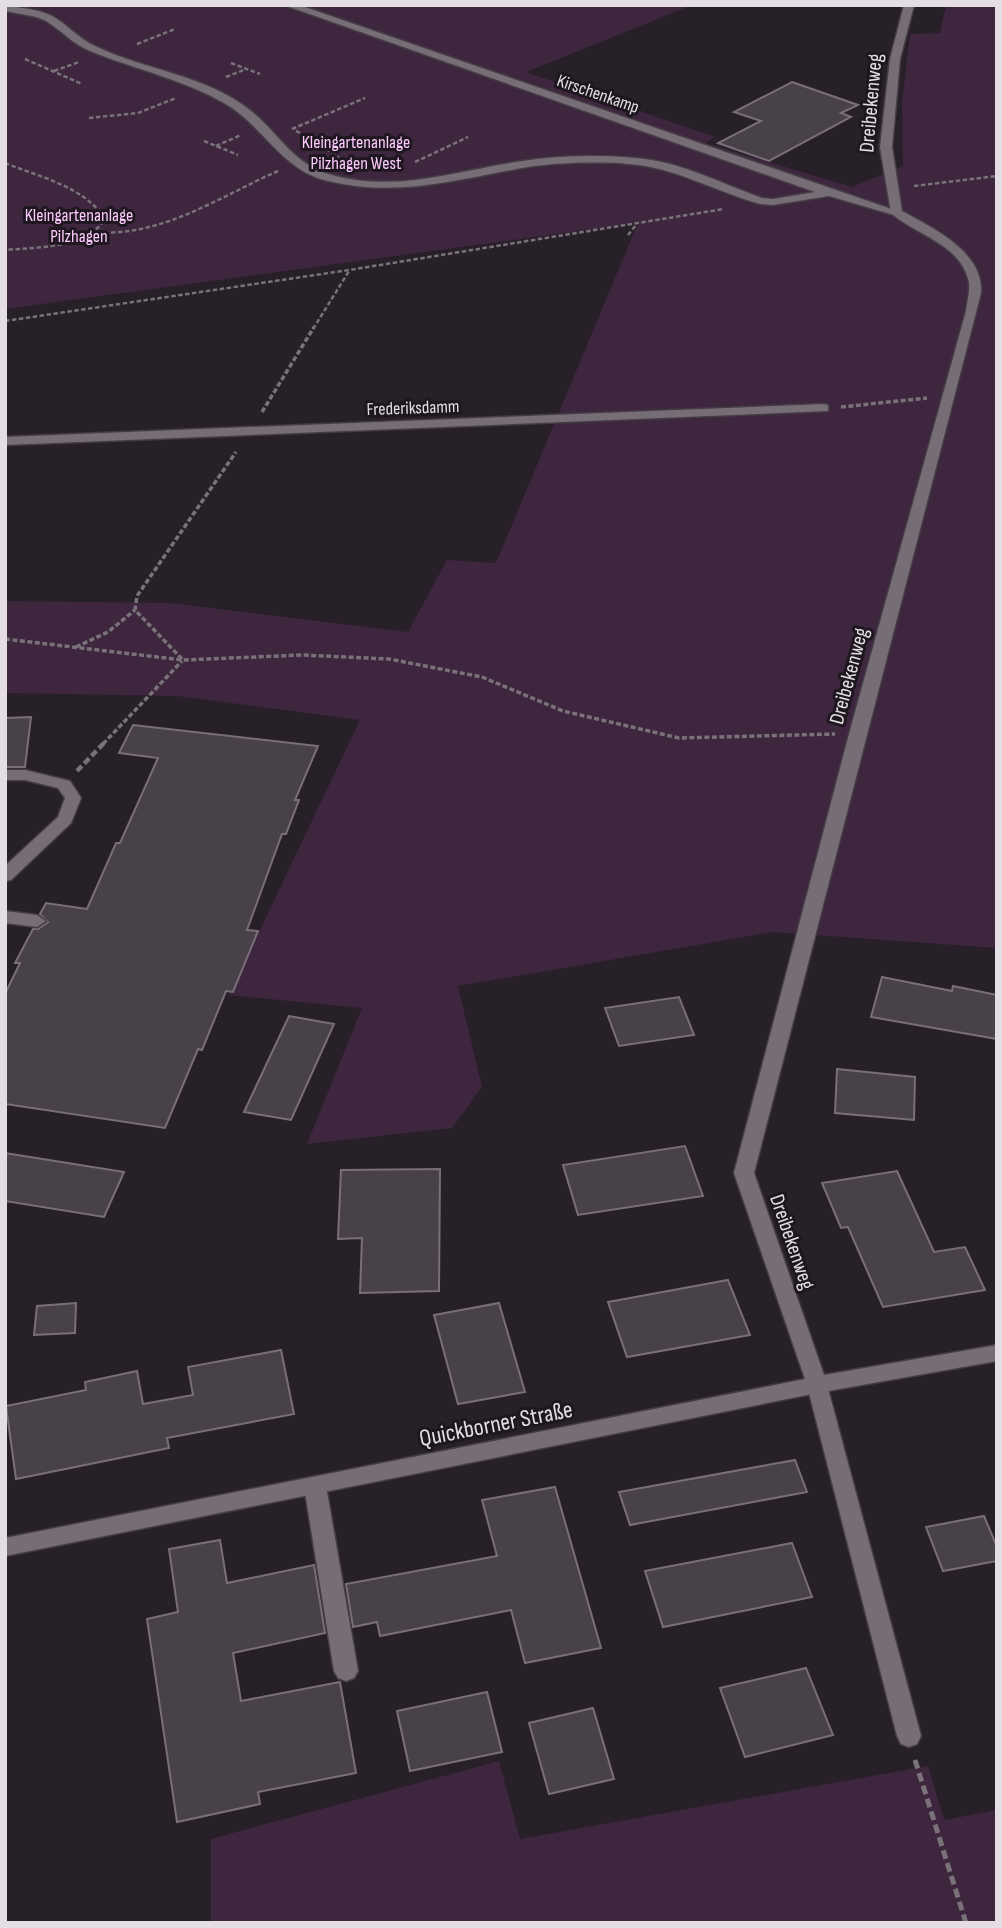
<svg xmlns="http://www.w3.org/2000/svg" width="1002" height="1928" font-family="'Sofia Sans Condensed',sans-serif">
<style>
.green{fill:#3d263e}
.building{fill:#49414a;stroke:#786f79;stroke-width:2}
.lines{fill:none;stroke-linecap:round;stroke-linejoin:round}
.lane-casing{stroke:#443d44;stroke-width:3}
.street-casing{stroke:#443d44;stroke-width:3}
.path-far3{stroke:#797279;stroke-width:2.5;stroke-dasharray:4.5 2.5;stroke-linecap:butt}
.path-far2{stroke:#797279;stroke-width:3.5;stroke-dasharray:5 2.5;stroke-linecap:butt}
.path-far1{stroke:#797279;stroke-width:4.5;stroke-dasharray:7 3.5;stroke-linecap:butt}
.path{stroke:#797279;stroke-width:5;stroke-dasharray:9 4.5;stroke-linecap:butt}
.lane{fill:#766d76;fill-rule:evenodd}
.street{fill:#766d76;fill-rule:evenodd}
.labels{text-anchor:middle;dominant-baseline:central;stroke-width:6;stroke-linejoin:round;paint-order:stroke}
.far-street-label{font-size:18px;fill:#e4dee4;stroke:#1e171f}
.far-park-label{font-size:18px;fill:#fdcafe;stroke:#1e171f}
.street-label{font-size:21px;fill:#e4dee4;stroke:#1e171f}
.near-street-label{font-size:24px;fill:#e4dee4;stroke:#1e171f}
</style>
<rect width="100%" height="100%" fill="#282028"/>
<g class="green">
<polygon points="5,5 692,5 526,72 715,137 705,143 852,187 903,166 902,103 910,34 940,33 946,5 997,5 997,948 773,932 458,986 482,1087 452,1128 307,1144 362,1008 229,995 360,720 177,696 5,693 5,601 170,603 408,632 447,560 496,563 638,223 5,309"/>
<polygon points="499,1761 520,1839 928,1766 944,1820 997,1810 997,1923 211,1923 211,1839"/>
</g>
<g class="building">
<polygon points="792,82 858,105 841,113 851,117 769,161 718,143 761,121 734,112"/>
<polygon points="31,717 25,767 5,767 5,718"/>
<polygon points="133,725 318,746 295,800 299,800 286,834 282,834 247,930 258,931 233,992 226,991 202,1050 198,1049 165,1128 5,1104 5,994 20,963 15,963 33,929 38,929 48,922 40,914 46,903 87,909 116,843 120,843 158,758 119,753"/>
<polygon points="882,977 952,991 953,986 997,995 997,1039 871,1017"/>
<polygon points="679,997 694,1035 619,1046 605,1008"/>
<polygon points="289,1016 334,1024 291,1120 244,1112"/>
<polygon points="837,1069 915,1077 914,1120 835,1113"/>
<polygon points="685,1146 703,1196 578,1215 563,1165"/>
<polygon points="5,1153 124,1172 104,1217 5,1201"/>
<polygon points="440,1169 439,1291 360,1293 362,1238 338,1239 341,1170"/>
<polygon points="897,1171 934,1252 965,1247 985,1290 883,1307 848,1227 841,1228 822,1183"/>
<polygon points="728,1280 750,1335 627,1357 608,1302"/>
<polygon points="76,1303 75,1333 34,1335 37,1306"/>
<polygon points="499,1303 525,1392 458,1404 434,1315"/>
<polygon points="281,1350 294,1414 167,1438 169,1448 16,1479 6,1406 86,1390 85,1382 137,1371 143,1404 193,1395 188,1367"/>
<polygon points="795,1460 807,1492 630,1525 619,1492"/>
<polygon points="555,1487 601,1648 525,1663 511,1610 380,1636 377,1622 353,1627 346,1584 497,1556 482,1500"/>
<polygon points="984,1516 997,1547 997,1561 943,1571 926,1527"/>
<polygon points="220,1540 227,1583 314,1565 325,1633 233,1653 241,1701 340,1682 356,1773 258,1792 260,1804 177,1822 147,1619 178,1612 169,1549"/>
<polygon points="792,1543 812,1597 663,1627 645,1571"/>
<polygon points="806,1668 833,1735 745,1757 720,1688"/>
<polygon points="487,1692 502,1752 410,1771 397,1711"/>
<polygon points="593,1708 614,1779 549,1794 529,1723"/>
</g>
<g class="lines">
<defs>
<g id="lane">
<path d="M5,5C19,8 39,9 52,16C67,24 79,39 95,46C144,70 207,75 251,111C280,134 293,165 332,175C400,194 463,168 530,160C567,155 626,154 662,162C696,170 729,186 762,198L773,199L815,192L284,5H299L903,213L897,216L829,196L773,205L760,204C716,192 675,167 628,164C602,161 553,163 528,167C458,179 399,198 328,181C282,171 263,125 224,103C182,79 134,69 90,51C74,45 61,30 46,21C35,15 18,14 5,11Z"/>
<polygon points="5,911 37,915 46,921 37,927 5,923"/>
<polygon points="817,1377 824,1379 827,1385 921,1736 917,1744 909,1747 901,1744 897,1736 807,1385 810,1379"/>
<polygon points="315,1477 323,1480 326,1486 358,1671 354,1678 346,1681 338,1678 334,1671 304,1486 307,1480"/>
</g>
<g id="street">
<path d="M904,5H914L900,59L892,147L902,211C933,228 984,252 981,293L754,1173L824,1375L997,1345V1361L817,1393L5,1556V1538L805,1379L734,1173L849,734L966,311C967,302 970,292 969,283C962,244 915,235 891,213L880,147L890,59Z"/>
<polygon points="823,404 828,405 828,411 5,445 5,437"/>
<polygon points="5,770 25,770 70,781 81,798 71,823 11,880 5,881 5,866 58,817 65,798 58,788 25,780 5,780"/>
</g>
</defs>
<use href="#lane" class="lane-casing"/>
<use href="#street" class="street-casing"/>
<g class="path-far3">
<polyline points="137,44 175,29"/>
<polyline points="25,59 82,84"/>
<polyline points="231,63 260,74"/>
<polyline points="54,71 79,62"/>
<polyline points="226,77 246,69"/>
<polyline points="89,118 138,113 176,98"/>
<polyline points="292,129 365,98"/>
<polyline points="296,131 317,141 339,158"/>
<polyline points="204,141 238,155"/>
<polyline points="216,146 241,135"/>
<polyline points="415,162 468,137"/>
<path d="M5,163C39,177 84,186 105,219C86,249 37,247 5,250"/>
<polyline points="914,186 997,176"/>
<path d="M97,232C162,237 221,196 278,171"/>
<polyline points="628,235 636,225"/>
<polyline points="5,321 349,270 724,209"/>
<polyline points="313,329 349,271"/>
</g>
<g class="path-far2">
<polyline points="841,407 927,398"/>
<polyline points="262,412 314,327"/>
<polyline points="5,639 183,660 302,655 389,659 482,677 563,711 679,738 835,734"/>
<polyline points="76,647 108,632 135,610"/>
<polyline points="182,659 135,610 137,596 236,452"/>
<polyline points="103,744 182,661"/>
</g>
<polyline class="path-far1" points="77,771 105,742"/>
<polyline class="path" points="915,1760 966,1923"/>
<use href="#lane" class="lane"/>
<use href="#street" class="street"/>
</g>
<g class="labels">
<g class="far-street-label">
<text transform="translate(598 94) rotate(19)">Kirschenkamp</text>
<text transform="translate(413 408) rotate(-2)">Frederiksdamm</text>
</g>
<g class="far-park-label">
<text x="356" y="142">Kleingartenanlage<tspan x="356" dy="21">Pilzhagen West</tspan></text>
<text x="79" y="215">Kleingartenanlage<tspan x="79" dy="21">Pilzhagen</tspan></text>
</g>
<g class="street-label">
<text transform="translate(871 103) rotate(-85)">Dreibekenweg</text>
<text transform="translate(849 676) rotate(-75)">Dreibekenweg</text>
<text transform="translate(792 1242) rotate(71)">Dreibekenweg</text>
</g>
<g class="near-street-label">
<text transform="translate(496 1424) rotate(-11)">Quickborner Straße</text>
</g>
</g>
<rect width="1002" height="1928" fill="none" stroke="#e4dee4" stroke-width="14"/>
</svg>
